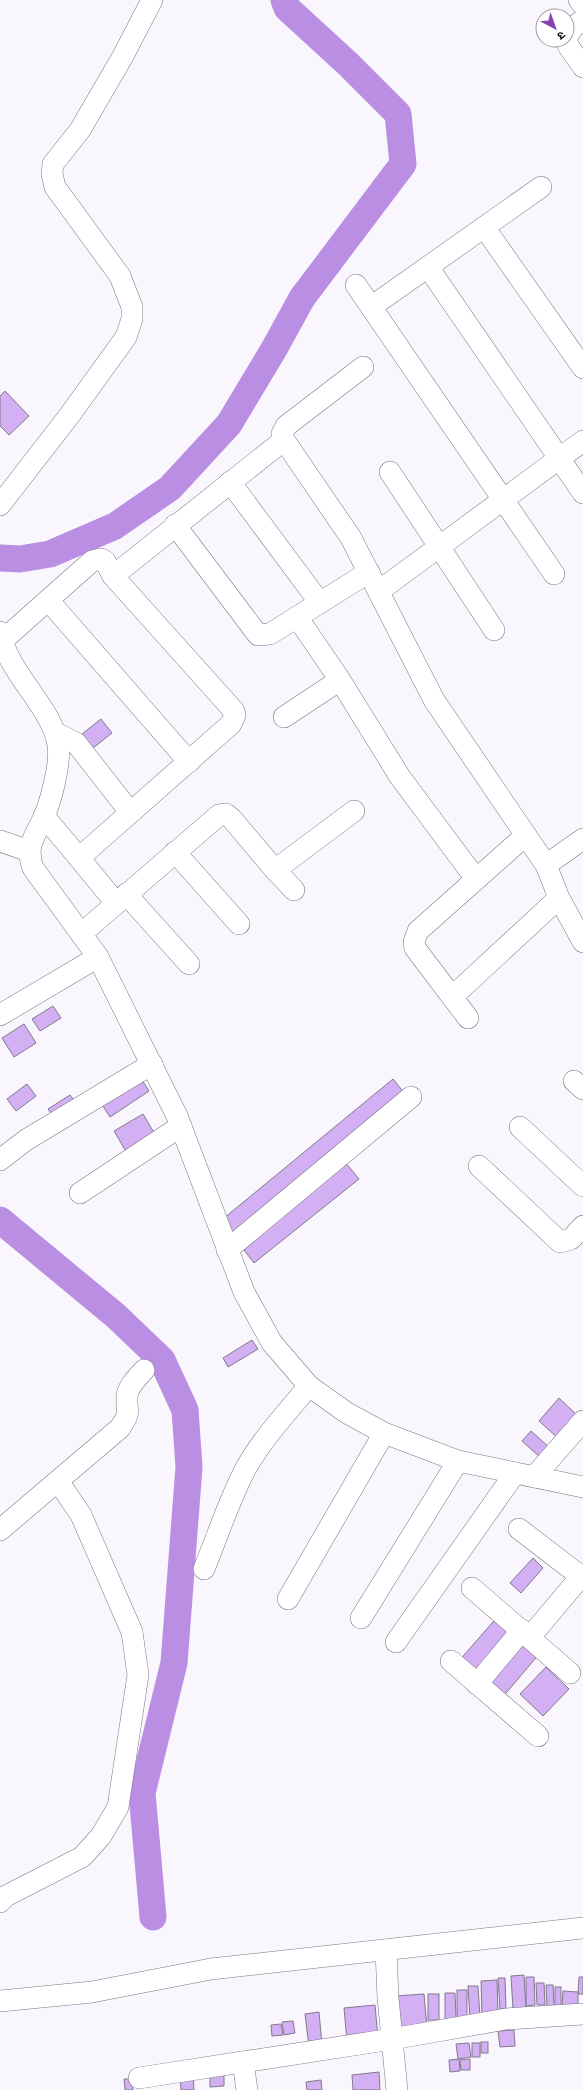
<svg xmlns="http://www.w3.org/2000/svg" width="583" height="2090" font-family="Lato,'Noto Sans Devanagari',sans-serif">
<style>
.lines{fill:none;stroke-linecap:round;stroke-linejoin:round}
.river{stroke:#ba8ee2;stroke-width:27}
.building{fill:#d3aff4;stroke:#817a89}
.minor-casing{stroke:#7c7584;stroke-width:22}
.minor{stroke:#fff;stroke-width:21}
</style>
<rect width="100%" height="100%" fill="#f9f6fd"/>
<g class="lines">
<g class="river">
<polyline points="0,558 20,559 50,554 115,526 170,488 229,424 274,349 302,298 403,164 398,114 348,64 287,8 284,0"/>
<polyline points="0,1220 116,1316 162,1360 185,1410 189,1467 174,1663 142,1793 153,1917"/>
</g>
</g>
<g class="building">
<polygon points="5,391 29,416 9,435 0,426 0,396"/>
<polygon points="101,719 112,733 93,748 82,734"/>
<polygon points="53,1006 61,1018 40,1031 32,1019"/>
<polygon points="24,1024 36,1043 14,1057 2,1038"/>
<polygon points="140,1077 149,1091 110,1117 101,1103"/>
<polygon points="393,1079 406,1095 231,1238 218,1223"/>
<polygon points="27,1084 36,1096 16,1111 7,1099"/>
<polygon points="70,1095 75,1102 53,1116 48,1109"/>
<polygon points="143,1114 156,1136 127,1153 114,1131"/>
<polygon points="345,1162 359,1179 254,1263 241,1246"/>
<polygon points="252,1340 258,1349 228,1367 223,1358"/>
<polygon points="559,1398 580,1418 560,1440 539,1421"/>
<polygon points="531,1431 551,1449 542,1459 522,1441"/>
<polygon points="533,1558 543,1568 521,1593 510,1583"/>
<polygon points="500,1614 516,1628 473,1677 457,1663"/>
<polygon points="521,1637 540,1653 501,1699 482,1682"/>
<polygon points="546,1667 569,1689 543,1716 520,1694"/>
<polygon points="524,1975 526,2008 513,2009 511,1976"/>
<polygon points="526,1977 534,1977 535,2005 526,2006"/>
<polygon points="579,1977 583,1977 583,1994 578,1994"/>
<polygon points="498,1978 505,1978 506,2009 500,2009"/>
<polygon points="497,1980 498,2016 482,2017 481,1981"/>
<polygon points="536,1983 544,1983 545,2005 537,2005"/>
<polygon points="546,1985 553,1985 554,2006 547,2006"/>
<polygon points="468,1986 478,1986 480,2018 470,2018"/>
<rect x="555" y="1987" width="6" height="19"/>
<rect x="457" y="1990" width="10" height="29"/>
<polygon points="563,1991 578,1992 578,2008 562,2007"/>
<polygon points="445,1993 455,1993 456,2019 445,2019"/>
<polygon points="424,1994 427,2027 398,2029 395,1996"/>
<rect x="428" y="1994" width="11" height="26"/>
<polygon points="375,2005 378,2038 347,2041 344,2008"/>
<polygon points="319,2012 322,2045 309,2047 305,2014"/>
<polygon points="293,2021 295,2033 284,2035 282,2022"/>
<polygon points="281,2024 283,2035 272,2036 271,2025"/>
<polygon points="514,2030 515,2046 500,2047 498,2031"/>
<rect x="481" y="2042" width="7" height="11"/>
<polygon points="469,2043 471,2057 458,2059 456,2044"/>
<rect x="472" y="2043" width="8" height="14"/>
<polygon points="459,2059 460,2071 450,2072 449,2060"/>
<polygon points="470,2059 470,2070 461,2070 460,2060"/>
<polygon points="210,2069 224,2069 224,2086 210,2087"/>
<polygon points="379,2072 380,2090 353,2090 352,2075"/>
<polygon points="193,2074 194,2090 181,2090 180,2075"/>
<polygon points="124,2079 132,2079 133,2090 125,2090"/>
<polygon points="321,2080 322,2090 307,2090 306,2082"/>
</g>
<g class="lines">
<defs>
<g id="minor">
<polyline points="579,0 583,5"/>
<polyline points="567,37 573,27 583,20"/>
<polyline points="566,40 569,47 583,67"/>
<polyline points="484,227 583,368"/>
<polyline points="428,267 583,493"/>
<polyline points="356,285 554,574"/>
<polyline points="371,307 541,187"/>
<polyline points="363,367 286,426 282,434 284,440 351,538 434,700 546,865 559,898 583,942"/>
<polyline points="390,472 494,630"/>
<polyline points="230,482 320,603"/>
<polyline points="0,505 69,416 126,337 132,319 132,307 120,276 55,187 52,174 53,164 80,130 123,56 152,0"/>
<polyline points="175,525 258,635 270,634 369,572"/>
<polyline points="113,576 284,440"/>
<polyline points="379,591 583,441"/>
<polyline points="48,600 189,762"/>
<polyline points="297,617 340,680 400,777 476,879"/>
<path d="M0,632C8,674 53,708 58,745C61,764 51,800 44,817C35,836 25,846 33,868L98,957L177,1116L244,1292L272,1343L309,1386L347,1413L384,1433L458,1461L583,1487"/>
<polyline points="2,641 92,561 101,559 105,561 113,576 234,711 235,715 231,724 79,858 44,816"/>
<polyline points="284,717 340,680"/>
<polyline points="56,733 76,743 130,812"/>
<polyline points="0,841 29,851"/>
<polyline points="175,852 239,924"/>
<polyline points="79,858 116,903"/>
<polyline points="546,865 583,839"/>
<polyline points="294,890 275,870 354,811"/>
<polyline points="126,894 189,964"/>
<polyline points="81,934 219,815 226,814 232,819 275,870"/>
<polyline points="452,997 559,898"/>
<polyline points="0,1015 98,957"/>
<polyline points="468,1018 415,948 414,942 418,931 526,835"/>
<polyline points="574,1081 583,1089"/>
<polyline points="520,1127 583,1186"/>
<polyline points="0,1160 26,1140 152,1064"/>
<polyline points="479,1166 560,1242 571,1239 583,1226"/>
<polyline points="80,1193 181,1126"/>
<polyline points="227,1250 411,1097"/>
<polyline points="534,1477 583,1421"/>
<polyline points="519,1529 583,1578"/>
<path d="M0,1530L120,1428C132,1410 126,1414 127,1396C128,1386 138,1377 144,1370"/>
<path d="M204,1569C218,1535 229,1500 246,1468C263,1438 287,1412 309,1386"/>
<polyline points="472,1588 570,1673"/>
<polyline points="288,1599 384,1433"/>
<polyline points="361,1618 458,1461"/>
<polyline points="530,1637 583,1574"/>
<polyline points="396,1642 515,1473"/>
<polyline points="451,1661 538,1736"/>
<polyline points="477,1684 522,1630"/>
<polyline points="0,1902 6,1896 82,1857 101,1836 118,1807 138,1675 132,1632 81,1515 58,1481"/>
<polyline points="386,1950 388,1998 397,2090"/>
<polyline points="0,2001 92,1992 211,1969 583,1928"/>
<polyline points="243,2062 247,2090"/>
<polyline points="139,2078 392,2039 506,2019 583,2014"/>
</g>
</defs>
<use href="#minor" class="minor-casing"/>
<use href="#minor" class="minor"/>
</g>
<g transform="translate(555 28) rotate(139)"><circle r="19" fill="#ffffff" stroke="#9f9ea0"/>
<path d="M0-3L7 15L0 10L-7 15Z" fill="#8542b6"/>
<text y="-6" font-size="11" font-weight="bold" text-anchor="middle" fill="#0f0c12">उ</text>
</g>
</svg>
